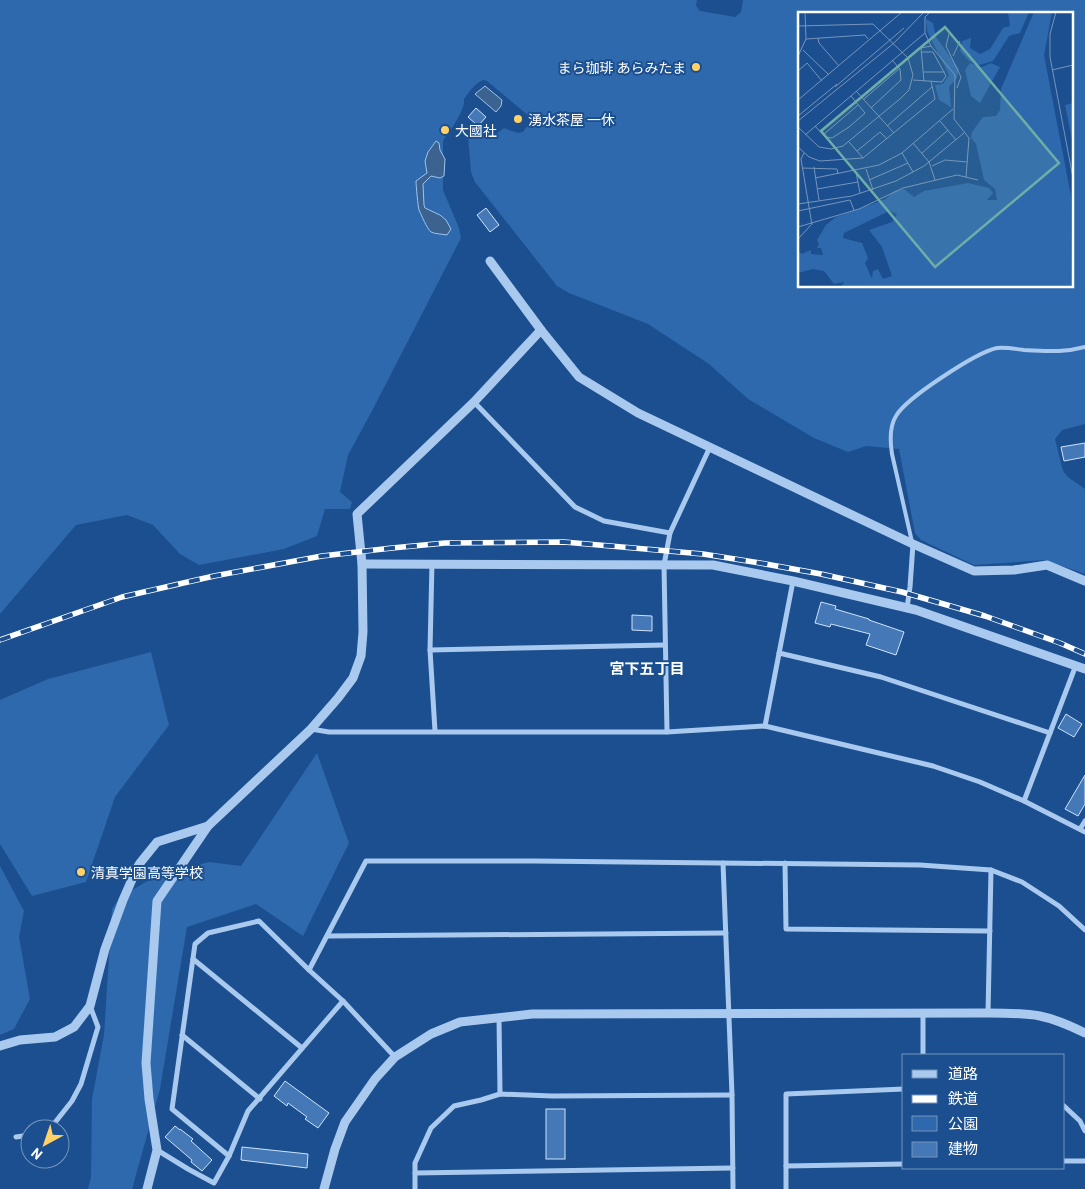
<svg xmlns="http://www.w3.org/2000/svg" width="1085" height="1189" font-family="Barlow,'Noto Sans JP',sans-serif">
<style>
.green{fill:#2e69ad;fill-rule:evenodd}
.water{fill:#3c6290;stroke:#9cc4f0}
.building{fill:#4478b7;stroke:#cfe3fa}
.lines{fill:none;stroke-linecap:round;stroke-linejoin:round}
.service{stroke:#a9c9ee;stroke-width:4}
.minor{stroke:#a9c9ee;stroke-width:5}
.tertiary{stroke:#a9c9ee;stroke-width:9}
.rail-casing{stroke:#fff;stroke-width:5.5}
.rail{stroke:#1b4f8f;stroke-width:4;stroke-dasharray:11;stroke-linecap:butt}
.poi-dot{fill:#ffd166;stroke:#1b4f8f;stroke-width:2}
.labels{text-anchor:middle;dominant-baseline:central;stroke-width:4;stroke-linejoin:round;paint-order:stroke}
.poi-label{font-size:14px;fill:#fff;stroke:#1b4f8f;text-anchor:start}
.neighbourhood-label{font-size:15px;font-weight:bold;fill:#fff;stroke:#1b4f8f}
.inset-road{fill:none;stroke:#7695bc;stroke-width:1}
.view{fill:#6fada8;fill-opacity:0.15;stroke:#6fada8;stroke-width:2.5}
.inset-edge{fill:none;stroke:#fff;stroke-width:2.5}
</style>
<rect width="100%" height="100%" fill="#1b4f8f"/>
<g class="green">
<path d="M0,0H697L696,6L700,11L735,17L741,12L743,0H1085V424L1062,430L1055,439L1063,471L1069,478L1085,489V574L1045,560L974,565L921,540L915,533L899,449L866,446L848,452L814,438L748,399L709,364L648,324L569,293L557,286L475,182L471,172L468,136L472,129L479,127L489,133L495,135L504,128L518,133L523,132L530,122V117L487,81L483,80C474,84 470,91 464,99C465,108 457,120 452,128C449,133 445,136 443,141V190L459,228L461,238L373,409L348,455L340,492L352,502L350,509H325L317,536L284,549L199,565L180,554L153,525L127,515L76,525L0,614ZM799,14H1071V286H799Z"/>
<polygon points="151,652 169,725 115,797 86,882 32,896 0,844 0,700 48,679"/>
<polygon points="317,753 349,843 303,936 256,904 187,927 160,1089 132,1189 88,1189 91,1177 92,1099 104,1035 112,909 120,897 158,875 209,862 241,866"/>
<polygon points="0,866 24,911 19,937 30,999 14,1029 0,1035"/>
</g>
<g class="water">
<polygon points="485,86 502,100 501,106 496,112 475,94"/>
<path d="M436,141L439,143L440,150L445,159L444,176L440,178L431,176L423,184L424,205L425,208L440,215L446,220L451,229L447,235C442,234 435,234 431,232C427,229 421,214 419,210C418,207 416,185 416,181L427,173L425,161L428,152Z"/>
</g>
<g class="building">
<polygon points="476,108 486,117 478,126 468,117"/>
<polygon points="486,208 499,225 490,232 477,215"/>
<polygon points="1085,443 1085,457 1064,461 1061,447"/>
<polygon points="821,602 836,606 835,609 869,619 869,620 904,632 896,655 866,645 870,634 831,624 830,627 815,623"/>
<polygon points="632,615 652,616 652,631 632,630"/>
<polygon points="1066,714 1082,724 1074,737 1058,728"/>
<polygon points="1085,775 1085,804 1078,816 1065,809"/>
<polygon points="285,1081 329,1113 318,1128 305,1119 307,1117 288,1103 287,1106 274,1096"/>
<rect x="546" y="1109" width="19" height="50"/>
<polygon points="175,1126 180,1130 180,1129 193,1139 191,1141 212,1160 202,1171 191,1162 192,1160 165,1137"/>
<polygon points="242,1147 308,1154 307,1168 241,1160"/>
</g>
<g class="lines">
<path class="service" d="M912,542L892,454C890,441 889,427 896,416C906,398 977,352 997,348C1006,347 1015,349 1024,350C1047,351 1063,353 1085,347"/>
<g class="minor">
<polyline points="474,402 575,507 604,521 670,533"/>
<polyline points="432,563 430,650 435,731"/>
<polyline points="907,608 910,587 913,544"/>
<polyline points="430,650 665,645"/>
<polyline points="779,653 881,677 1050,733"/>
<polyline points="765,726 793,581"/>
<polyline points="311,729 329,732 667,732 765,726 933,766 980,782 1024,801 1085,832"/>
<polyline points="667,732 664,565 670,533 710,447"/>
<polyline points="1024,801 1076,665"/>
<polyline points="1080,829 1085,821"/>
<polyline points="723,863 732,1095 733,1189"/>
<polyline points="785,863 786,929 990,931"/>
<polyline points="327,936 726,933"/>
<polyline points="193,959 302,1048"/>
<polyline points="309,970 366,861 535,861 920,865 991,870 1022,882 1059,906 1085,930"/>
<polyline points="988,1013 991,870"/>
<polyline points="499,1017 500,1094"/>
<polyline points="182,1035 260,1099"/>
<polyline points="923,1055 923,1013"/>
<polyline points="1064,1106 1080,1121 1085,1131"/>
<polyline points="47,1129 53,1125 72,1101 81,1084 98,1027 90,1006"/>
<polyline points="16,1137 30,1135"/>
<polyline points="157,1150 188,1169 214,1183 229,1156 248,1111 343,1001"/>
<polyline points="229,1156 172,1109 195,944 208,933 259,921 309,970 343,1001 395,1057"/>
<polyline points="1064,1161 1085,1161"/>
<polyline points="786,1166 904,1164"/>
<polyline points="415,1173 733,1168"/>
<polyline points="415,1189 415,1163 431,1128 454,1106 481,1100 500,1094 552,1096 732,1095"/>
<polyline points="786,1189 786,1094 904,1089"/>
</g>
<g class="tertiary">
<polyline points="490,261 541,330 579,377 638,413 913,544 974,571 1014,570 1047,565 1085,581"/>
<polyline points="362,564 713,565 793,581 916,610 1085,669"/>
<polyline points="0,1046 20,1040 55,1037 74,1027 90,1006 105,949 123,900 137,868 140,863 157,842 208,826"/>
<polyline points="147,1189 157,1150 149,1099 146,1063 157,901 208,826 311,729 338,698 353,678 361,656 363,632 362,564 357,514 474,402 541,330"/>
<path d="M324,1189L335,1149L345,1122L375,1079L395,1057L431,1034L460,1022L532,1014L988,1013C1005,1013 1023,1013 1040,1016C1055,1019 1071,1026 1085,1033"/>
</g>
<defs>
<polyline id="rail" points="0,640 122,597 214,576 322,556 392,548 445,543 564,542 703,554 760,563 821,574 902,592 985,616 1060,643 1085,654"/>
</defs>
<use href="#rail" class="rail-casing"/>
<use href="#rail" class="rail"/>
</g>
<g class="poi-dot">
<circle cx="696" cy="67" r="5"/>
<circle cx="518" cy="119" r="5"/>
<circle cx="445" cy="130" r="5"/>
<circle cx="81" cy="872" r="5"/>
</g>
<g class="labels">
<g class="poi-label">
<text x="686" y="67" text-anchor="end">まら珈琲 あらみたま</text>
<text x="528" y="119">湧水茶屋 一休</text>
<text x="455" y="130">大國社</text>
<text x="91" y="872">清真学園高等学校</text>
</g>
<g class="neighbourhood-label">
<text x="647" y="668">宮下五丁目</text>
</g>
</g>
<g transform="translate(798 12)">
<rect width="275" height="275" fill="#1b4f8f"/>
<path d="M210,0H231L222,21L211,24L195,49L181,53L171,49L162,39L164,29L173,26L172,36L182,42L192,37L205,16L212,14ZM236,0H254L246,43L273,184L274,275H43L46,270L36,272L26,259L15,257L0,261V239L4,242L13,238V242L25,243L23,236H19L21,232L19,228L28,213L38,205L88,187L96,179L106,177L116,185L126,179L170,171L191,176L195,181L189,188H199L197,177L186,168L178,132L173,126L174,120L185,105L198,104L202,98L203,77ZM91,199L99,202L94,210L71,218L84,235L94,264L85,267L80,257L75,259L74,267L67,251L70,246L64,231L45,226L46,221ZM128,7L135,11L138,25L161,57L159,66L151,75L153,95L141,88L137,73L145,72L151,63L129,19ZM172,51L184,55L193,51L202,55L182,91L173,84L167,58ZM275,91V133L267,93Z" fill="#2e69ad" fill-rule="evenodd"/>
<path class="inset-road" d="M132,0L127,5V21L133,34L157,63L156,107L171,126L168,165M258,0L252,22V45L275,166M0,14L75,12L110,46L115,63L111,78L103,86L45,134L33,137L21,135L0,115M151,22L148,34L163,65L159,76M20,26L21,31L41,54M8,27L67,23L70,27M5,38L31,63M0,44L8,27L7,0M155,44L162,29M254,58L275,53M0,59L9,51L24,69M126,60H147M115,68L144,70L148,64L135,40H124M126,69L123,36L133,34M37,75L106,16M58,79L96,121M66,87L102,56M0,88L104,0M73,96L103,68L102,57L94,48M0,104L39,72M0,109L96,31L126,0M142,109L158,128M17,114L27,125L34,126L51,115L67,101L53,84M89,114L134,75M7,123L127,21M25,123L60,93M51,130L65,146M115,131L131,150L137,168M0,135L11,145L22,149L65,146L137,87L133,69M59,139L82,120L89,127M6,141L3,147L14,213M104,141L115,160M124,141L150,118M134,154L147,148L169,150M16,155L21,188M4,156L39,157L40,162M68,157L75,178M58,160L62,181M17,166L81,153L104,141L155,97M71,168L110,151M19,177L60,170M0,192L54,184L98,169L126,154L166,121M0,199L52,188L56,198M0,215L61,197L105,176L159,163L180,168M0,227L13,213"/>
<path class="view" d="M147,15L261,151L137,255L23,119Z"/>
<rect width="275" height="275" class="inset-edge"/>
</g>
<rect x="902" y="1054" width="162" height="115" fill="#1b4f8f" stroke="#7695bc"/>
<rect x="912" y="1070" width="25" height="8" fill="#a9c9ee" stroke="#7695bc"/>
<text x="948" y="1079" font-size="15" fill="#ffffff">道路</text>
<rect x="912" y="1095" width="25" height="8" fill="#ffffff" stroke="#7695bc"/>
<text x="948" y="1104" font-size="15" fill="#ffffff">鉄道</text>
<rect x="912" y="1116" width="25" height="15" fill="#2e69ad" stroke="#7695bc"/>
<text x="948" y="1129" font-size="15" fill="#ffffff">公園</text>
<rect x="912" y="1142" width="25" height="15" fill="#4478b7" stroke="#7695bc"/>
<text x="948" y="1154" font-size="15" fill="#ffffff">建物</text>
<g transform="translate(45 1144) rotate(220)"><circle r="24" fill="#1b4f8f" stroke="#7695bc"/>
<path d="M0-4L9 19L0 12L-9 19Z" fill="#ffd166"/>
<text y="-8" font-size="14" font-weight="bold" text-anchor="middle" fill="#ffffff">N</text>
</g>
</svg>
